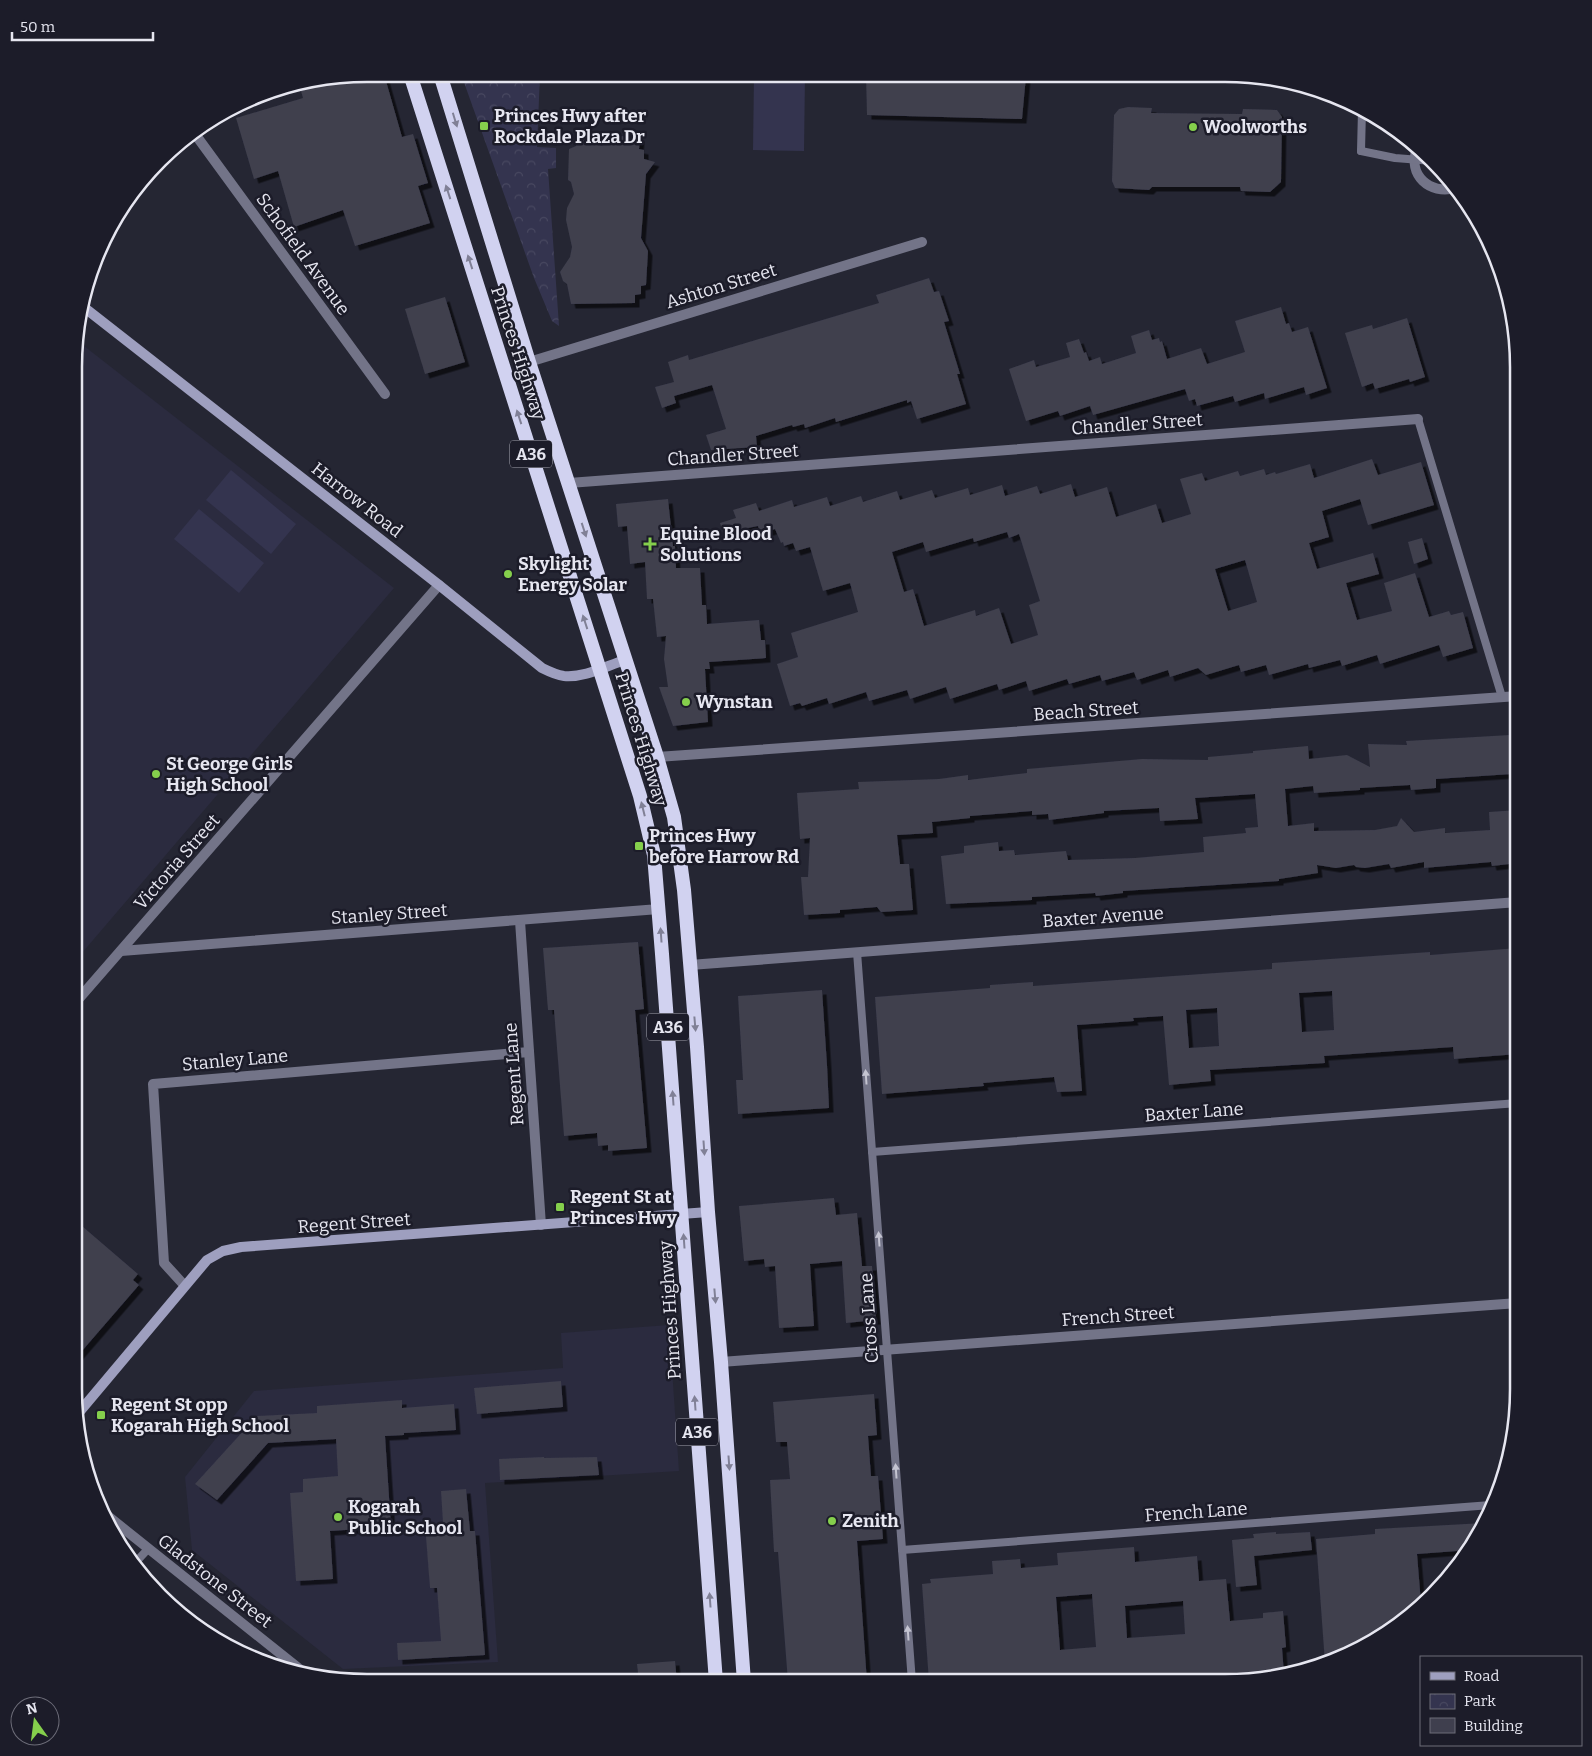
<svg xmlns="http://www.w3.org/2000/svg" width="1592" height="1756" font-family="Bitter,serif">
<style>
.built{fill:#2b2b3f}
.grass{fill:#34344f}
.park{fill:url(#park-crowns)}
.building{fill:#3f3f4e;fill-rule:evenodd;filter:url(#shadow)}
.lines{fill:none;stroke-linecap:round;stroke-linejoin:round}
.service{stroke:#737488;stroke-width:8}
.minor{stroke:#737488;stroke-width:10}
.secondary{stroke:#9e9fbf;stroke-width:10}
.trunk{stroke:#d1d2f0;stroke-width:14}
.service-bridge{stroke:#737488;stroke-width:8}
.oneway{fill:#808096}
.oneway2{fill:#c4c4d1}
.poi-dot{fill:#85cf4c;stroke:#1c1c29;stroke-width:2}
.labels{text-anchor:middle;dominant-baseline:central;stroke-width:5;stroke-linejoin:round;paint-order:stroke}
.shield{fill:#1c1c29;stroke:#a9a9b4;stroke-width:1}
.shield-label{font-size:16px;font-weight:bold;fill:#e6e6f0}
.poi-label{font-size:18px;font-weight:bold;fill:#e6e6f0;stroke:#1c1c29;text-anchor:start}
.street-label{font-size:18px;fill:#e6e6f0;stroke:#1c1c29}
.rim{fill:none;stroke:#e6e6f0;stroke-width:2.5}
</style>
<defs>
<pattern id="park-crowns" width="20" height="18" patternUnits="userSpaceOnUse" patternTransform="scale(1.25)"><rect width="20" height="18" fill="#34344f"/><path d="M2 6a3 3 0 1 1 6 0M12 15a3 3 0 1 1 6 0" fill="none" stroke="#484860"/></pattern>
<filter id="shadow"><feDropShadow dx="4.5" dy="4.5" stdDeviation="0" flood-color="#0009"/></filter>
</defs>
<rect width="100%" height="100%" fill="#252633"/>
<g class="built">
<polygon points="79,342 394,588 76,960"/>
<polygon points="669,1325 679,1471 485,1483 498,1662 343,1669 192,1550 185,1477 254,1391 563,1368 561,1333"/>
</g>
<g class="grass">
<polygon points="754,75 805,75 804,151 753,150"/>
<polygon points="231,470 296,524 271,554 206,500"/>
<polygon points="199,509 264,563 239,593 174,539"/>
</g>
<polygon class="park" points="461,74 540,74 537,147 556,148 556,168 548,169 559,326 552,321 534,278"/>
<g class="building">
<polygon points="368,74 384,74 402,137 413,134 428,183 418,186 430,223 355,246 343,210 294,227 278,171 254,179 236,118 303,98 301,91 336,79"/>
<polygon points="866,75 1026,76 1022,119 867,115"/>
<polygon points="1128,107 1152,108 1151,113 1242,114 1243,109 1277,110 1282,117 1281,182 1270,192 1241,191 1240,187 1152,187 1149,190 1115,188 1112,181 1114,115 1119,109"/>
<polygon points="575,134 640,137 639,149 644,150 644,159 655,162 646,174 641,238 648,251 646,285 641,286 641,294 635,295 635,303 571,304 567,284 563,281 560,272 570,257 572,247 566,220 567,208 574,194 571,182 568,180 569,149 576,146"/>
<polygon points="929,278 934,292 939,291 949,321 944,322 960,374 957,374 966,404 917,419 911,401 907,403 907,400 836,422 835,418 805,428 804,424 793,427 792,425 756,436 757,447 711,450 706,435 726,429 712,385 674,396 676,403 662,408 655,387 674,382 668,362 688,355 689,360 879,303 876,295"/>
<polygon points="445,297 465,362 425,374 405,309"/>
<polygon points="1281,307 1286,324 1289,323 1292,332 1308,327 1327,388 1306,395 1304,387 1265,399 1264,393 1235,402 1233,396 1197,406 1195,399 1189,401 1185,389 1093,415 1090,406 1060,416 1058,411 1026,421 1009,369 1034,360 1036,367 1070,357 1066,343 1079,339 1084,353 1086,352 1089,361 1100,357 1102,364 1136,353 1131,336 1149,330 1152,340 1159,338 1160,342 1162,341 1167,359 1201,348 1207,364 1245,352 1235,321"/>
<polygon points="1407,318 1425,377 1410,382 1409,379 1375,389 1373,383 1362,387 1345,333 1372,325 1373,329"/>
<path d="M1372,459L1378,475L1421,462L1434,505L1368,525L1360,499L1322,511L1329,537L1309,543L1317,569L1373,553L1379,574L1346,583L1357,620L1392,611L1384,583L1415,573L1429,617L1449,611L1451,615L1463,612L1473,648L1443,657L1439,645L1380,664L1377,655L1342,666L1340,660L1309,668L1308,664L1269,675L1266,665L1241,672L1239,665L1206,675L1198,668L1170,677L1168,670L1137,680L1134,672L1102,681L1100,675L1069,684L1067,679L1029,691L1026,681L999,690L997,684L950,699L946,687L910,699L907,690L869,701L866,692L829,704L827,698L802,706L800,703L790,706L777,664L798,657L791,633L858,612L850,583L823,591L810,547L796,551L793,543L784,546L783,542L781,543L775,529L760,534L758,526L723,533L720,523L736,518L733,510L756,503L759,511L792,500L794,507L827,497L830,506L861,496L863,502L897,491L900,500L932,490L935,498L968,488L970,495L1002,485L1005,496L1037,486L1040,494L1071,484L1075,497L1107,487L1116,517L1156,504L1162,523L1191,514L1180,479L1202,473L1205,481L1238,471L1240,476L1264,469L1266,475L1275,472L1276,474L1310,464L1314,478ZM1007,532L1009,538L1019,534L1040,601L1029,605L1038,635L1011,644L999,608L976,616L975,610L924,626L913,589L904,592L892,552L923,542L926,552L973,538L974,542ZM1245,560L1257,602L1228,611L1215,569Z"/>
<polygon points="668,499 673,546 675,546 676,568 700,568 702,605 706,605 707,624 759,620 761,640 765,640 766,658 709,662 710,669 705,669 708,722 673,726 659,687 668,687 664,659 666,636 657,637 653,599 647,599 645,562 630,564 627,526 618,527 616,504"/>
<polygon points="1422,538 1428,559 1414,564 1408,542"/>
<polygon points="1510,735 1512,774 1436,779 1436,788 1411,790 1410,785 1360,788 1360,790 1314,793 1313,786 1285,789 1288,826 1314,823 1314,831 1375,830 1397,826 1401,818 1414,832 1445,828 1445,833 1490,830 1489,812 1518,810 1518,863 1492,866 1491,862 1424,868 1424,862 1391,868 1389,864 1365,868 1356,867 1354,865 1336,868 1317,865 1318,873 1279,879 1279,881 1123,891 1123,893 1096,896 1095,893 1032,897 1032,900 946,904 941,856 964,853 964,846 998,842 999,851 1014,850 1015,855 1066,851 1068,860 1135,858 1204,852 1203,837 1246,833 1245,828 1258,827 1255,794 1195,798 1198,819 1160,821 1159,808 1104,811 1104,813 1049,820 1048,814 1032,815 1032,811 970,816 970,818 932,822 933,833 897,835 900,864 909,864 913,910 881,912 877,907 840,910 840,913 804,915 801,877 808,877 810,838 800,839 797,793 859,789 858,782 939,779 968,775 968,780 1027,773 1027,769 1142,759 1208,760 1208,757 1253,753 1253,751 1308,746 1309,759 1347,755 1370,767 1368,744 1407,745 1406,741"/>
<polygon points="638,942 644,1009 635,1010 647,1148 608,1151 608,1145 598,1146 597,1133 564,1136 554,1010 548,1010 543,948"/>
<path d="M1518,948V1054L1454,1059L1453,1047L1324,1056L1325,1063L1210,1070L1211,1081L1169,1085L1163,1016L1133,1018L1134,1021L1077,1025L1082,1091L1057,1092L1054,1077L983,1083L984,1086L882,1094L875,997L990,988V985L1033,982V986L1272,969V963L1316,960L1430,952V955ZM1332,991L1334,1030L1302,1032L1299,993ZM1217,1008L1219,1046L1189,1048L1186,1010Z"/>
<polygon points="822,990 827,1065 829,1108 738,1114 736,1080 743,1080 738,996"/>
<polygon points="834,1198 836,1215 857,1213 862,1266 872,1266 876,1320 846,1323 842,1261 810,1264 814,1326 779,1328 775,1266 765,1267 764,1259 744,1261 739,1206"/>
<polygon points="82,1226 138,1274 133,1280 139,1285 75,1359 75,1234"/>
<polygon points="561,1381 563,1407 477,1414 474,1388"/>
<polygon points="874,1394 877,1435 868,1436 871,1476 878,1476 883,1539 857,1541 867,1682 788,1682 778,1552 774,1552 770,1480 790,1479 787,1442 776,1442 773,1402"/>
<polygon points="402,1400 402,1408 454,1404 456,1430 404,1433 404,1435 385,1436 391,1527 330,1531 333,1579 296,1581 290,1493 303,1492 303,1479 338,1476 336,1439 268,1443 217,1500 195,1484 257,1416 317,1413 317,1406"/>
<polygon points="544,1457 544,1458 597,1457 599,1475 500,1480 499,1459"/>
<polygon points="466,1489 470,1531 475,1531 485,1655 398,1660 397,1643 441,1641 437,1588 430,1588 425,1524 443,1523 441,1491"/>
<polygon points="1484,1523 1479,1535 1458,1564 1457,1551 1417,1554 1421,1603 1387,1633 1325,1663 1316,1539 1375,1534 1375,1529"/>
<polygon points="1276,1532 1276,1534 1310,1532 1312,1550 1254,1556 1257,1585 1236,1587 1232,1540 1254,1538 1253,1534"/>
<path d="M1134,1547L1135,1562L1197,1556L1199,1581L1226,1579L1230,1621L1263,1618V1613L1283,1611L1286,1647L1282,1648L1284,1674L1243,1682H929L922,1584L931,1583L930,1579L993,1574L992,1561L1020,1559L1021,1568L1058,1565L1057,1553ZM1092,1594L1096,1647L1060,1650L1056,1597ZM1183,1601L1185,1634L1127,1638L1125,1606Z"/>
<polygon points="675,1661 677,1682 639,1682 637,1664"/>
</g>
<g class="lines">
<g class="service">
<polyline points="1361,151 1362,110"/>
<polyline points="1418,419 1502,697"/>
<polyline points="857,952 912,1682"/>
<polyline points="872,1152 1518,1103"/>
<polyline points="902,1550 1491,1505"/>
<polyline points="134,1564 148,1549"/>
</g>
<g class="minor">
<polyline points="195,134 385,394"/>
<path d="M1417,149C1407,175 1430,195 1455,188"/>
<polyline points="529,362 922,242"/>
<polyline points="569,483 1418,419"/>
<polyline points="657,757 1518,696"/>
<polyline points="520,921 541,1225"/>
<polyline points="121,951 659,909"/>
<polyline points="690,965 1518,902"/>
<polyline points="76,1002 439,585"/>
<polyline points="184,1285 164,1263 153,1084 529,1052"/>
<polyline points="721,1362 1518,1303"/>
<polyline points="104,1513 307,1675"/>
</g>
<g class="secondary">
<path d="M81,305L439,585L542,668C548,671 556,675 564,676C584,678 606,666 625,660"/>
<polyline points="76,1416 207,1260 223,1251 241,1247 708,1212"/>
</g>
<g class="trunk">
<polyline points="410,74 640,796 654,855 662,954 716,1682"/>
<polyline points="440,74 529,362 657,757 674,817 684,890 697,1047 708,1212 721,1362 744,1682"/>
</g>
<polyline class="service-bridge" points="1361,151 1395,158 1433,161"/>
</g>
<defs><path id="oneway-solid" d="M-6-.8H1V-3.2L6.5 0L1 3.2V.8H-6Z" transform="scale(1.25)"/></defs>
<g class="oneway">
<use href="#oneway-solid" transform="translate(455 120) rotate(73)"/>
<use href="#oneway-solid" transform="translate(448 192) rotate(-108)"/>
<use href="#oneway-solid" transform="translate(470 262) rotate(-108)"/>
<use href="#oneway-solid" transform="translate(519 417) rotate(-108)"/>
<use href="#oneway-solid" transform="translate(584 530) rotate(72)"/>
<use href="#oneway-solid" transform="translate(585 622) rotate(-108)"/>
<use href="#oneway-solid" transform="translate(643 809) rotate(-104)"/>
<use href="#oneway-solid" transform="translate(661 935) rotate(-94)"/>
<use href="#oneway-solid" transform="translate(695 1024) rotate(85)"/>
<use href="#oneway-solid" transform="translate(673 1098) rotate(-94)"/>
<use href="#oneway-solid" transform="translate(704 1148) rotate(86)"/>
<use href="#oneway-solid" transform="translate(684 1241) rotate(-94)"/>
<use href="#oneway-solid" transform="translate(715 1296) rotate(85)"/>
<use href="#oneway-solid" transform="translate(695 1403) rotate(-94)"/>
<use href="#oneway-solid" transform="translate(729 1463) rotate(86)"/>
<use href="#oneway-solid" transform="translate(710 1600) rotate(-94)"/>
</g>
<g class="oneway2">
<use href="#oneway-solid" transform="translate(866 1077) rotate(-94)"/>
<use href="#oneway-solid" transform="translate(879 1239) rotate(-94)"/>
<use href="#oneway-solid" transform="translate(896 1471) rotate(-94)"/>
<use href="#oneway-solid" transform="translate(908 1633) rotate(-94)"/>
</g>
<g class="poi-dot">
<rect x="479" y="121" width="10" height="10" rx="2.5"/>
<circle cx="1193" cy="127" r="5"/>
<path d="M647.5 536.5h5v5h5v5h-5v5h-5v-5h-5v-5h5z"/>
<circle cx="508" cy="574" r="5"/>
<circle cx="686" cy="702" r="5"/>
<circle cx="156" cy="774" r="5"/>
<rect x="634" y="841" width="10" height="10" rx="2.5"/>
<rect x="555" y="1202" width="10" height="10" rx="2.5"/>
<rect x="96" y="1410" width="10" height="10" rx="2.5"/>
<circle cx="338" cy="1517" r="5"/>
<circle cx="832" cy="1521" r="5"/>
</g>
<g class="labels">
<g class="shield">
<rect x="510" y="440.5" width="42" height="27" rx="4"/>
<rect x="647" y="1013.5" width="42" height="27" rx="4"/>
<rect x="676" y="1418.5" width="42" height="27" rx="4"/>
</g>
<g class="shield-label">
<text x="531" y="454">A36</text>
<text x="668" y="1027">A36</text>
<text x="697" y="1432">A36</text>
</g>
<g class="poi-label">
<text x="494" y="116">Princes Hwy after<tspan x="494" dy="21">Rockdale Plaza Dr</tspan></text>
<text x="1203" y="127">Woolworths</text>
<text x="660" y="534">Equine Blood<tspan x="660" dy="21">Solutions</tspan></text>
<text x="518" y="564">Skylight<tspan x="518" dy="21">Energy Solar</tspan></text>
<text x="696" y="702">Wynstan</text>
<text x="166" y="764">St George Girls<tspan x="166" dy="21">High School</tspan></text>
<text x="649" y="836">Princes Hwy<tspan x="649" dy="21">before Harrow Rd</tspan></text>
<text x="570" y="1197">Regent St at<tspan x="570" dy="21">Princes Hwy</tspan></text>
<text x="111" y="1405">Regent St opp<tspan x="111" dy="21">Kogarah High School</tspan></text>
<text x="348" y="1507">Kogarah<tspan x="348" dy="21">Public School</tspan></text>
<text x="842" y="1521">Zenith</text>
</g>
<g class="street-label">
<text transform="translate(303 254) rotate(54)">Schofield Avenue</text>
<text transform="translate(721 286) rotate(-17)">Ashton Street</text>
<text transform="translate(518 353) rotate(72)">Princes Highway</text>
<text transform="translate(1137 424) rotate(-4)">Chandler Street</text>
<text transform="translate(733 455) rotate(-4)">Chandler Street</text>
<text transform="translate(357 500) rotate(38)">Harrow Road</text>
<text transform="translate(1086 711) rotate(-4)">Beach Street</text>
<text transform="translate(641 739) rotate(73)">Princes Highway</text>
<text transform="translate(177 862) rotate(-49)">Victoria Street</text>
<text transform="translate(389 914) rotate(-4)">Stanley Street</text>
<text transform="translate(1103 917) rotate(-4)">Baxter Avenue</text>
<text transform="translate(235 1060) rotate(-5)">Stanley Lane</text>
<text transform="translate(514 1074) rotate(-94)">Regent Lane</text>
<text transform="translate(1194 1112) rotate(-4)">Baxter Lane</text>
<text transform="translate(354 1223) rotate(-4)">Regent Street</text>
<text transform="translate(670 1310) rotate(-94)">Princes Highway</text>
<text transform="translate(1118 1316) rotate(-4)">French Street</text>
<text transform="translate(869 1318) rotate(-94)">Cross Lane</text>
<text transform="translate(1196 1512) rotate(-4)">French Lane</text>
<text transform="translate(215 1581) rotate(38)">Gladstone Street</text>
</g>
</g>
<path d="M0 0H1592V1756H0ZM367 82H1225A285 285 0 0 1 1510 367V1389A285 285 0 0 1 1225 1674H367A285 285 0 0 1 82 1389V367A285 285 0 0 1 367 82Z" fill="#1c1c29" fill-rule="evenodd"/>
<path class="rim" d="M367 82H1225A285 285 0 0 1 1510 367V1389A285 285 0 0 1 1225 1674H367A285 285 0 0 1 82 1389V367A285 285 0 0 1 367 82Z"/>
<rect x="1420" y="1656" width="162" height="90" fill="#1c1c29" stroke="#6d6d79"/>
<rect x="1430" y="1672" width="25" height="8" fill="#9e9fbf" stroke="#6d6d79"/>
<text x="1464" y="1681" font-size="15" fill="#e6e6f0">Road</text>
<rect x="1430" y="1694" width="25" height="15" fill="url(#park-crowns)" stroke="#6d6d79"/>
<text x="1464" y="1706" font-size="15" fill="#e6e6f0">Park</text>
<rect x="1430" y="1718" width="25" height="15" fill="#3f3f4e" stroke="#6d6d79"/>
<text x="1464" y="1731" font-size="15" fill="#e6e6f0">Building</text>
<g transform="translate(35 1721) rotate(346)"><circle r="24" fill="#1c1c29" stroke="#6d6d79"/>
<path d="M0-4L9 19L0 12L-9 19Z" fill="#85cf4c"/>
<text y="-8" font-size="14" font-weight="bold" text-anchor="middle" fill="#e6e6f0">N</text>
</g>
<path d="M12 32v8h141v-8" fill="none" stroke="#e6e6f0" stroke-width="2.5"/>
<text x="20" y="32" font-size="15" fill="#e6e6f0" stroke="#1c1c29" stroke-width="4" paint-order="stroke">50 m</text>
</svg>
